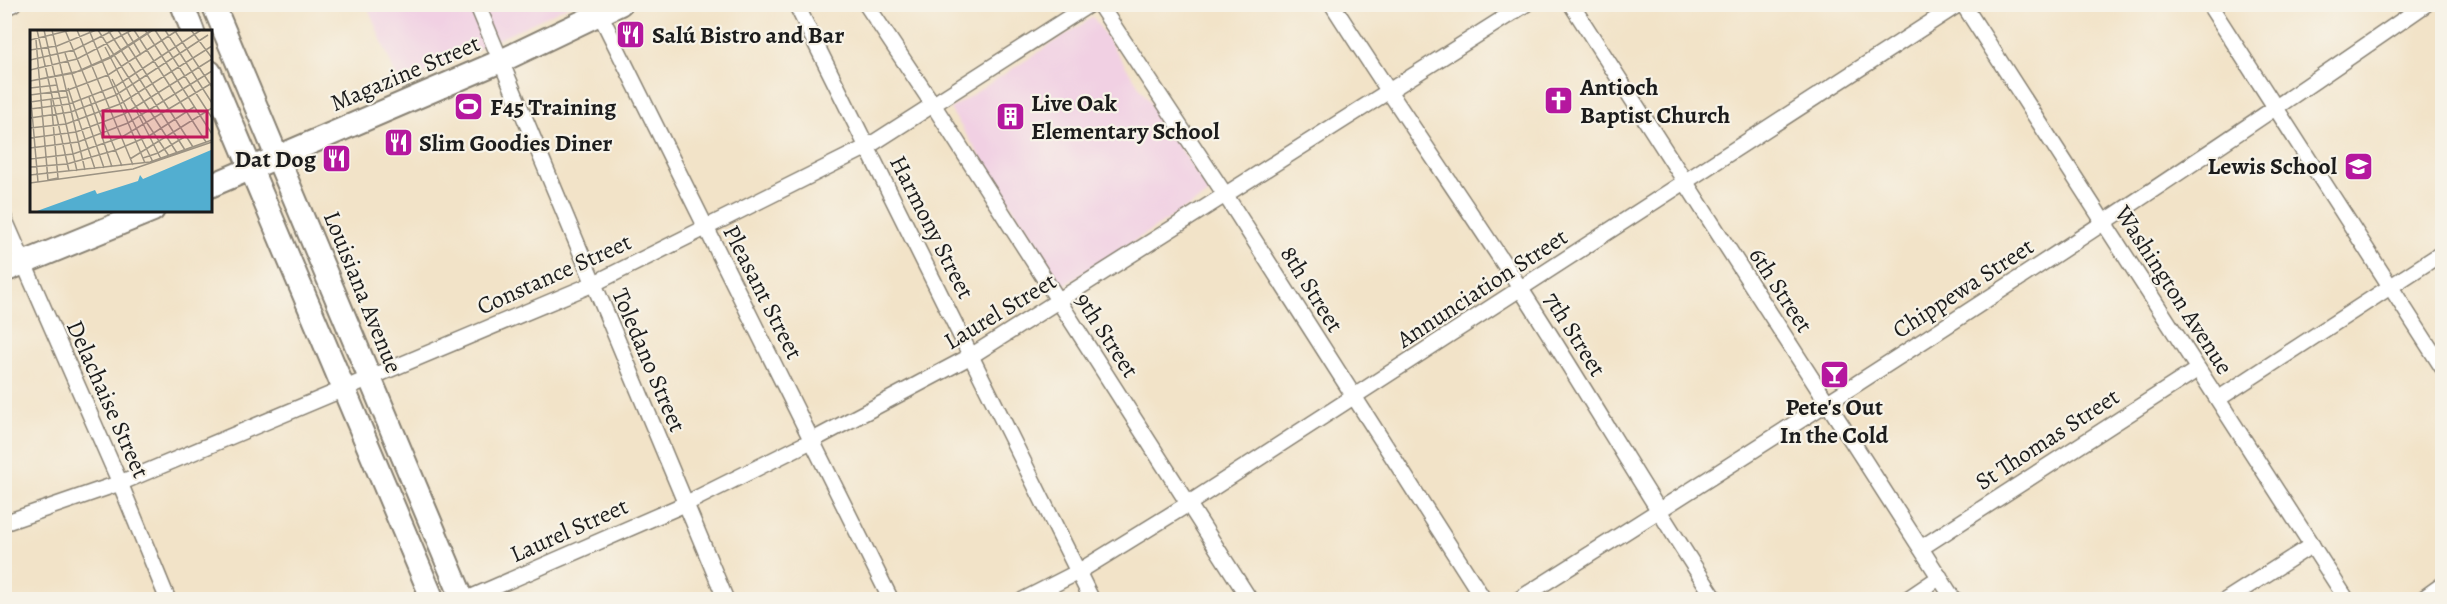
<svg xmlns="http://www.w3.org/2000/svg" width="2447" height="604" font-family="Alegreya,serif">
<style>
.built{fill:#f1d0e3}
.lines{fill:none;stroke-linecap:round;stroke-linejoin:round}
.street-casing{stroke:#878072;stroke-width:18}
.secondary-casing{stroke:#878072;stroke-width:26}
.street{stroke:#fff;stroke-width:15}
.secondary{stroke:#fff;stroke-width:22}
.labels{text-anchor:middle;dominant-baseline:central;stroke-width:4.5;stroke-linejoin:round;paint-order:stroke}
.poi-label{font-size:24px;font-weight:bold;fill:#1c1c1c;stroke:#f7f3e8;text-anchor:start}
.street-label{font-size:24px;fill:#1c1c1c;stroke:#f7f3e8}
.inset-road{fill:none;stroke:#9c9383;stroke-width:1.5}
.view{fill:#c2185b;fill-opacity:0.15;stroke:#c2185b;stroke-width:3}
.inset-edge{fill:none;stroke:#1c1c1c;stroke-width:3}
</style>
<rect width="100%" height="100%" fill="#f7f3e8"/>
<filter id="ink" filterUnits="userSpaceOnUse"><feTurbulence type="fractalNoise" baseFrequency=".0167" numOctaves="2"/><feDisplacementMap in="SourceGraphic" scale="12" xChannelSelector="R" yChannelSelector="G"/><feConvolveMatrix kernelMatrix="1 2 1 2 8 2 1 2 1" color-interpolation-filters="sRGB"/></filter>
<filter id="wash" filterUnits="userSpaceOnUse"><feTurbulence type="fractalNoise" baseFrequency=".008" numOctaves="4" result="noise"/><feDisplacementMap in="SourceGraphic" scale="24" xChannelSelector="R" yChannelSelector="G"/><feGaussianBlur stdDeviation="1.35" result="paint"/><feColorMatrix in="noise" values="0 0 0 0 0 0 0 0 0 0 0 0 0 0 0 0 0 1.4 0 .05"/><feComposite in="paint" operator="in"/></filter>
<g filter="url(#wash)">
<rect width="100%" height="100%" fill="#f2e3c8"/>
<g class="built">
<polygon points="382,4 570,5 400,86 369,10"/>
<polygon points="1093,17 1210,193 1063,286 950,109"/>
</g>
</g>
<g filter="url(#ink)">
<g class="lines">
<defs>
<g id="street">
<polyline points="477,4 726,600"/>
<polyline points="796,4 1092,600"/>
<polyline points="866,4 934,106 1250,600"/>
<polyline points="1099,4 1226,196 1484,600"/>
<path d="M1332,4C1393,100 1458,193 1520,288C1587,391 1648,497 1716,600"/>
<polyline points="1571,4 1954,600"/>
<polyline points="1963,4 2347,600"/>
<polyline points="2209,4 2442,367"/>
<polyline points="596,6 891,600"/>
<polyline points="4,8 13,4"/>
<polyline points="4,218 120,483 168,600"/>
<polyline points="2218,399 2442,253"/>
<polyline points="4,523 120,483 593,284 867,147 1090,4"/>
<polyline points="1921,548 2198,369"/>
<polyline points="465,600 685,504 813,440 971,356 1526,4"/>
<polyline points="1023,600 1078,572 1188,504 1959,4"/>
<path d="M1518,600C1824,406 2129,211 2426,4"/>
<polyline points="1906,600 1940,577"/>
<polyline points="2226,600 2312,545"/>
<polyline points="2421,600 2442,585"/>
</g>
<g id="secondary">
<polyline points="182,4 193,32"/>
<polyline points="213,4 463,600"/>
<polyline points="210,72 433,600"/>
<polyline points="210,186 501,61 620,4"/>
<polyline points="4,271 153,210"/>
</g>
</defs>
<use href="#street" class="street-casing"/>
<use href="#secondary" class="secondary-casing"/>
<use href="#street" class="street"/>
<use href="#secondary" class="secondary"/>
</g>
</g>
<defs>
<symbol id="restaurant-square" viewBox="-11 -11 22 22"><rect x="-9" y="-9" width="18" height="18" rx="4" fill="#b5179e" stroke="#f7f3e8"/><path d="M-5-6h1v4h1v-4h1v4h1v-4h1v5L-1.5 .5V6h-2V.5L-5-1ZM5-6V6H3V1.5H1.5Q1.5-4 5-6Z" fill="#fff"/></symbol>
<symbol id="church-square" viewBox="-11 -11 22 22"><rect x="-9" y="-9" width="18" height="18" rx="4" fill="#b5179e" stroke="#f7f3e8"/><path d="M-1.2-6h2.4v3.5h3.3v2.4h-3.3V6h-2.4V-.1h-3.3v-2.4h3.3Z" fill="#fff"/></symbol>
<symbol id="stadium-square" viewBox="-11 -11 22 22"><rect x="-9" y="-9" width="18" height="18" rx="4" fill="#b5179e" stroke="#f7f3e8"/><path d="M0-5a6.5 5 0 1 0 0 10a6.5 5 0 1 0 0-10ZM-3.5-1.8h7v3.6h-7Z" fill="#fff"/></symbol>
<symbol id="building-square" viewBox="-11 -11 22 22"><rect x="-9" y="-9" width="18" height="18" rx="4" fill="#b5179e" stroke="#f7f3e8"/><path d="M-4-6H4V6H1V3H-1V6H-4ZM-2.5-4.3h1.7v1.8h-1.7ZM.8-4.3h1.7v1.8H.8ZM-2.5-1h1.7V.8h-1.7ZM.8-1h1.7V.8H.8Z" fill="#fff"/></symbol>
<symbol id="school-square" viewBox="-11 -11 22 22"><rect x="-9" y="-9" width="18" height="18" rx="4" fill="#b5179e" stroke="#f7f3e8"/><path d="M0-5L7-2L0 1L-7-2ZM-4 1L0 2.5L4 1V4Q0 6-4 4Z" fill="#fff"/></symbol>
<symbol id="bar-square" viewBox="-11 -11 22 22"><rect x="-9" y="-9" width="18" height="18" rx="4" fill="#b5179e" stroke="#f7f3e8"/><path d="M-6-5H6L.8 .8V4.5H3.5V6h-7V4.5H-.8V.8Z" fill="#fff"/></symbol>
</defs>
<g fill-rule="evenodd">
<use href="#restaurant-square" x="614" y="18" width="33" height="33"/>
<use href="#church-square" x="1542" y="84" width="33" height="33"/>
<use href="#stadium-square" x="452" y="90" width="33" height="33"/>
<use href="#building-square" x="994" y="100" width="33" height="33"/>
<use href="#restaurant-square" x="382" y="126" width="33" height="33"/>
<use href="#restaurant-square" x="320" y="142" width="33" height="33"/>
<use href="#school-square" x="2342" y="150" width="33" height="33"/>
<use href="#bar-square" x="1818" y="358" width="33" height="33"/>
</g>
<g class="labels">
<g class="poi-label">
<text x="652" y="35">Salú Bistro and Bar</text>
<text x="1580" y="87">Antioch<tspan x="1580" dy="28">Baptist Church</tspan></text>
<text x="1031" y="103">Live Oak<tspan x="1031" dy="28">Elementary School</tspan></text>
<text x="490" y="107">F45 Training</text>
<text x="419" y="143">Slim Goodies Diner</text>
<text x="316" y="159" text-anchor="end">Dat Dog</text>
<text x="2337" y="166" text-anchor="end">Lewis School</text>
<text x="1834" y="407" text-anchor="middle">Pete's Out<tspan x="1834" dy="28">In the Cold</tspan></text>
</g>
<g class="street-label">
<text transform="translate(405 73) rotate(-23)">Magazine Street</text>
<text transform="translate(932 227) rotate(63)">Harmony Street</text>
<text transform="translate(554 274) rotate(-24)">Constance Street</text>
<text transform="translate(1482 288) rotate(-33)">Annunciation Street</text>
<text transform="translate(1963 288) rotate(-33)">Chippewa Street</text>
<text transform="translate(1312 289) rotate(58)">8th Street</text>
<text transform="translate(1781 290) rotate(57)">6th Street</text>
<text transform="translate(2174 290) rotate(57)">Washington Avenue</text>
<text transform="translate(363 292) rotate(68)">Louisiana Avenue</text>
<text transform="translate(763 292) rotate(63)">Pleasant Street</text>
<text transform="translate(1000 311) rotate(-31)">Laurel Street</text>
<text transform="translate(1575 334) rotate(58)">7th Street</text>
<text transform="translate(1107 335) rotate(57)">9th Street</text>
<text transform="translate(649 360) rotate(67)">Toledano Street</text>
<text transform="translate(108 399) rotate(66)">Delachaise Street</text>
<text transform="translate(2047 439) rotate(-33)">St Thomas Street</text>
<text transform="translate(569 530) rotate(-24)">Laurel Street</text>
</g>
</g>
<g transform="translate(30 30)">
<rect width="182" height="182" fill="#f2e3c8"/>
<path d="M181,120V181H7L65,160L67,164L108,151L110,145L113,149Z" fill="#52aed0"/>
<path class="inset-road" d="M7,0L39,141M14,0L47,141M22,0L55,140M35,0L92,136M47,0L103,135M59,0L115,133M68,0L147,123M78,0L155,120M88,0L163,117M104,0L176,112M115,0L182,104M125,0L182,88M135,0L182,73M161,0L182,28M145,1L182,57M98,3L111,25M0,10L41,0M6,10L18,150L28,148L21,70M75,17L102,69M0,20L27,16L66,0M35,23L74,138M0,30L44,20L84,0M0,40L47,29L102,0M82,49L123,132M0,51L50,41L80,28L123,0M0,51L44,43L80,27L122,0M0,58L27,55M38,58L65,139M0,59L8,152M0,65L38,60L78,45L148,0M59,67L82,137M101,69L139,126M0,72L37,67M0,79L39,74L86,56L171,0M106,80L131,129M0,88L41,82L86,65L178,5M0,98L36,94L90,74L182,16M0,108L46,102L94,84L182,29M0,118L48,112L98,93L182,41M113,128L128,123L156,106M0,129L43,124L92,107L182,53M100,129L182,78M0,137L37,134L86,120L119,106L164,77M0,145L120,132L182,110M0,153L103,139L182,112"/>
<path class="view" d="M73,81H177V107H73Z"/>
<rect width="182" height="182" class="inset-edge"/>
</g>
<rect width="2447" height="604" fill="none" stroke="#f7f3e8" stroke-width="24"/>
</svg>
